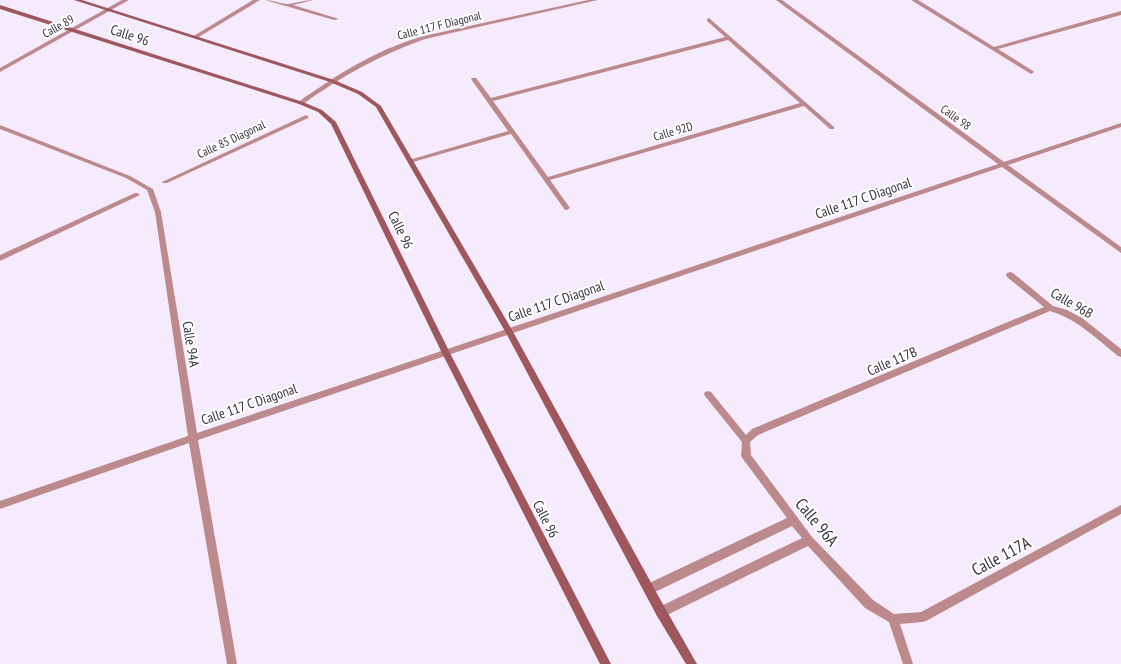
<svg xmlns="http://www.w3.org/2000/svg" width="1121" height="664" font-family="'PT Sans Narrow',sans-serif">
<style>
.lines{fill:none;stroke-linecap:round;stroke-linejoin:round}
.street{fill:#bc898d;fill-rule:evenodd}
.secondary{fill:#9f575e;fill-rule:evenodd}
.labels{text-anchor:middle;dominant-baseline:central;stroke-width:4;stroke-linejoin:round;paint-order:stroke}
.far-street-label{font-size:12px;fill:#36323a;stroke:#fff}
.street-label{font-size:14px;fill:#36323a;stroke:#fff}
.near-street-label{font-size:17px;fill:#36323a;stroke:#fff}
</style>
<rect width="100%" height="100%" fill="#f5ebfc"/>
<g class="lines">
<g class="street">
<polygon points="122,0 129,0 0,72 0,68"/>
<polygon points="253,0 260,0 197,38 192,37"/>
<path d="M265,0C273,0 281,4 288,4C296,3 305,0 314,0L293,5L339,19L334,20Z"/>
<path d="M588,0H598L425,39C380,55 342,76 303,104L301,105L298,103C305,96 315,91 323,85C354,64 388,46 424,36Z"/>
<polygon points="776,0 782,0 1004,162 1121,123 1121,127 1008,165 1121,247 1121,253 1002,167 198,440 237,664 227,664 189,443 0,509 0,501 188,436 155,212 147,190 126,178 0,129 0,125 130,176 153,189 161,212 197,433 998,164"/>
<polygon points="911,0 918,0 994,47 1121,11 1121,15 998,49 1033,71 1034,72 1031,74"/>
<path d="M709,18L834,127V129H830L804,106L550,180L570,208L567,210H565L511,134L413,162H409L408,161L409,160L508,131L471,79L472,78H476L491,98L725,37L707,21V19ZM728,40L800,103L548,177L493,101Z"/>
<polygon points="306,115 309,117 308,118 167,183 163,183 162,182"/>
<polygon points="135,193 137,193 140,195 0,261 0,255"/>
<path d="M1010,272L1013,273L1053,306L1067,310L1082,318L1121,349V357L1118,356C1097,339 1077,319 1050,311L758,435L750,442L751,455L812,537L873,600L894,614L921,612L1121,505V514L926,621L922,622L900,624L913,664H903L889,622L865,608L808,546L665,616L661,617L657,616L656,612L657,608L802,538L792,526L653,593L649,594L645,593L644,589L645,585L787,518L743,459L741,456L742,442L705,396L704,394L705,392L708,391L711,392L746,435L752,429L1044,307L1007,277L1006,275L1007,273Z"/>
</g>
<g class="secondary">
<polygon points="74,0 82,0 334,80 362,92 381,106 512,330 665,608 697,664 686,664 657,616 506,333 376,107 358,94 330,82"/>
<polygon points="0,5 303,102 322,110 336,122 450,353 611,664 600,664 442,353 331,124 318,112 299,104 0,9"/>
</g>
</g>
<g class="labels">
<g class="far-street-label">
<text transform="translate(439 25) rotate(-14)">Calle 117 F Diagonal</text>
<text transform="translate(58 26) rotate(-29)">Calle 89</text>
<text transform="translate(956 117) rotate(36)">Calle 98</text>
<text transform="translate(673 131) rotate(-16)">Calle 92D</text>
<text transform="translate(231 139) rotate(-25)">Calle 85 Diagonal</text>
</g>
<g class="street-label">
<text transform="translate(130 35) rotate(18)">Calle 96</text>
<text transform="translate(863 198) rotate(-19)">Calle 117 C Diagonal</text>
<text transform="translate(401 230) rotate(64)">Calle 96</text>
<text transform="translate(556 301) rotate(-19)">Calle 117 C Diagonal</text>
<text transform="translate(1072 303) rotate(30)">Calle 96B</text>
<text transform="translate(191 344) rotate(81)">Calle 94A</text>
<text transform="translate(892 361) rotate(-23)">Calle 117B</text>
<text transform="translate(249 404) rotate(-19)">Calle 117 C Diagonal</text>
<text transform="translate(546 519) rotate(63)">Calle 96</text>
</g>
<g class="near-street-label">
<text transform="translate(817 522) rotate(50)">Calle 96A</text>
<text transform="translate(1001 556) rotate(-28)">Calle 117A</text>
</g>
</g>
</svg>
